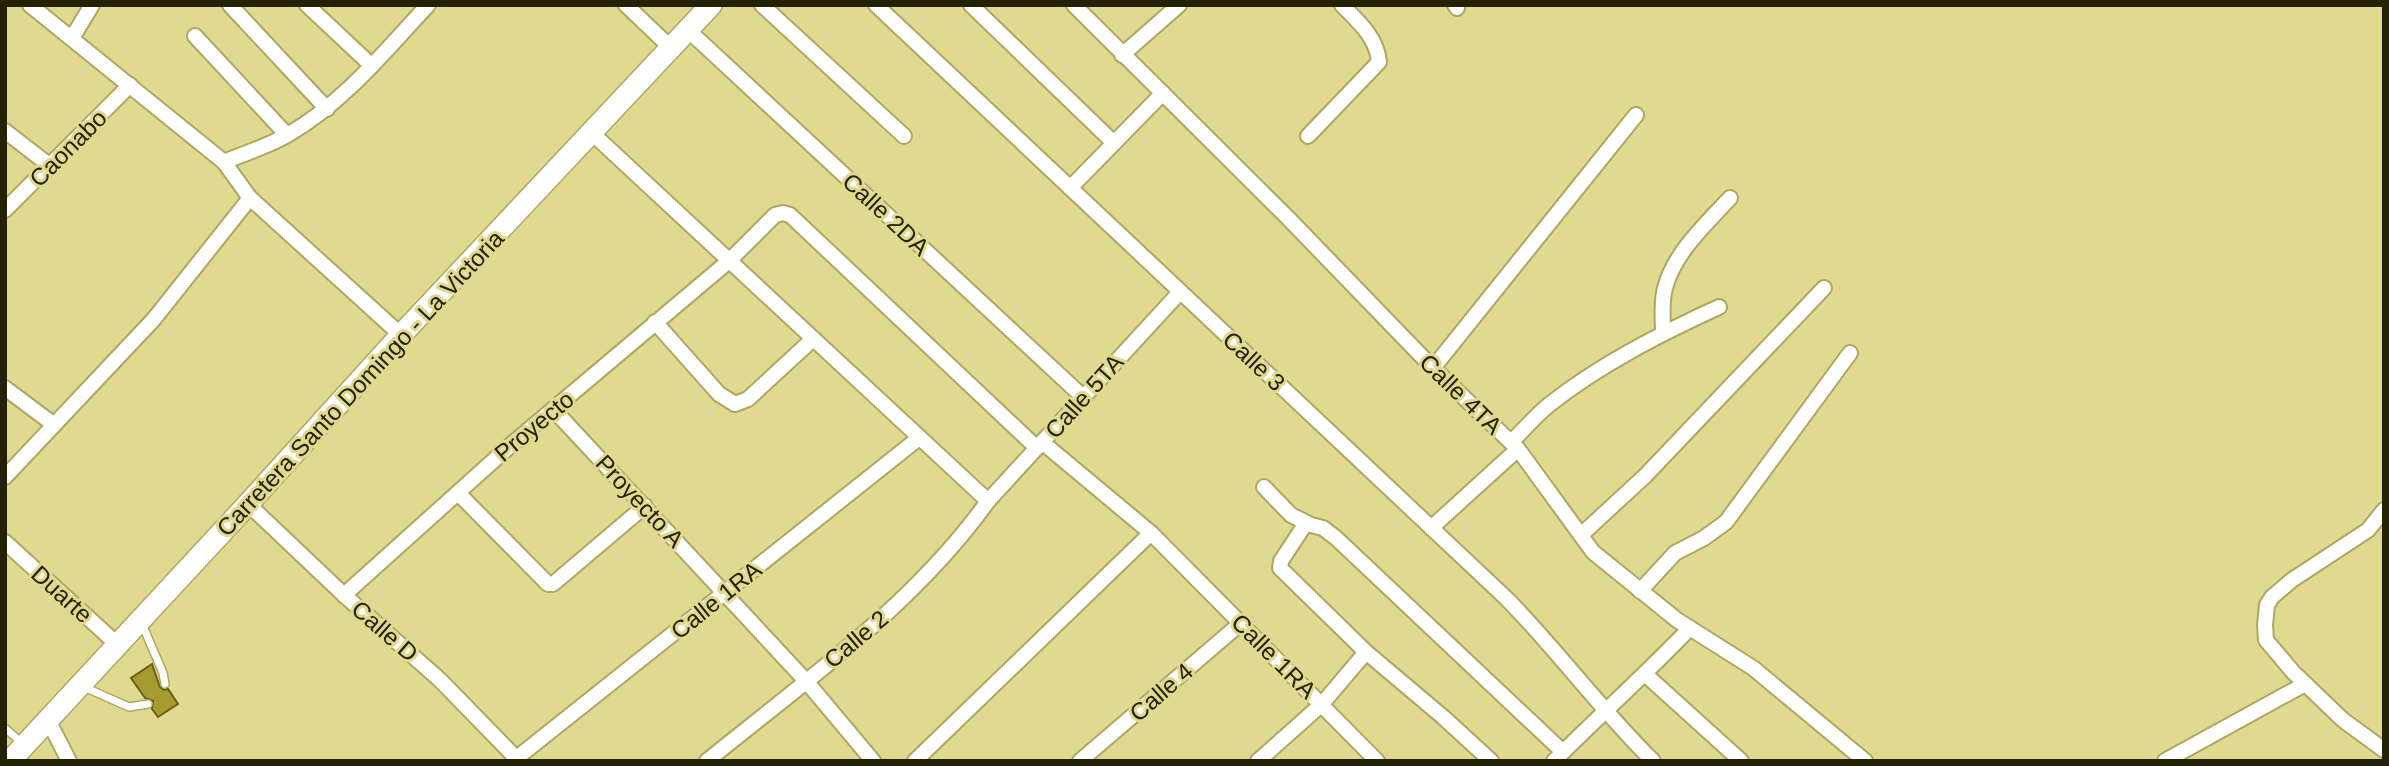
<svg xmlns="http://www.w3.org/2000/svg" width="2389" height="766" font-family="Arial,sans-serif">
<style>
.building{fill:#a59b31;stroke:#686015;stroke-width:2}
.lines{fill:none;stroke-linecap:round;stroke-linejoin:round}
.lane-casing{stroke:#aea761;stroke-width:10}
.street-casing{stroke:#aea761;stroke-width:18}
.secondary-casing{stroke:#aea761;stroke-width:24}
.lane{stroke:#fff;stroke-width:7}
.street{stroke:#fff;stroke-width:14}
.secondary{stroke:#fff;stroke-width:21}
.labels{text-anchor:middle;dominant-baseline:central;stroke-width:6;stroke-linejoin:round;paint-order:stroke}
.street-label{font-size:24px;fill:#242104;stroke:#e0da91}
</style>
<rect width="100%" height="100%" fill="#e0da91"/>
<polygon class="building" points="152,664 160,687 164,690 168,689 178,704 158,717 152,709 153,701 145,698 131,678"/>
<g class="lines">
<defs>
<g id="lane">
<polyline points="142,624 163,673 165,684"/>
<polyline points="84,687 129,707 148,704"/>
<polyline points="5,728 23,744"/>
</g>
<g id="street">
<polyline points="30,5 224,162 250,198 401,335"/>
<polyline points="230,5 327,109"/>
<polyline points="307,5 372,66"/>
<polyline points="626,5 671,48"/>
<polyline points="762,5 904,136"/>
<path d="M876,5L1507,599C1558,651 1601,710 1653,761"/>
<polyline points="971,5 1114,143"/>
<polyline points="1074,5 1288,218 1433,368 1518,449 1593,552 1677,620 1753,668 1865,761"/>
<polyline points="1455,5 1457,8"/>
<polyline points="688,30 1083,397"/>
<polyline points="195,36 287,135"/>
<polyline points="72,38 92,5"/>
<polyline points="1122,55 1179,5"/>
<polyline points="5,131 49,165"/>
<polyline points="593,134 988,501"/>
<path d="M1308,136L1379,62C1377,38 1359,22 1342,5"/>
<path d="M224,162C245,153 269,146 289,134C344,102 385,51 428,5"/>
<polyline points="1070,188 1163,93"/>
<polyline points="5,210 130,85"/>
<polyline points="655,322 719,394 735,404 748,399 813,339"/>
<path d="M1663,333C1663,319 1661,302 1665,288C1674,253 1706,224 1730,198"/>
<polyline points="1433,368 1636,115"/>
<polyline points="5,388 53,424"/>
<polyline points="554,410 806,681 873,761"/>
<polyline points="1042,442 1151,533 1377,761"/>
<path d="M1511,442C1524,430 1536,415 1550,404C1601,364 1660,334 1719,307"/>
<polyline points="5,477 154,319 250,198"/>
<polyline points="1264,487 1291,515 1311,525 1323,528 1336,538 1563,752"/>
<polyline points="458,493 548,584 553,584 645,506"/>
<polyline points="248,504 344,595 440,680 519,761"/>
<polyline points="2384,510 2368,530 2292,580 2272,597 2267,605 2265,625 2266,640 2293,672 2343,720 2384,750"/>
<polyline points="1306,523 1281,561 1280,568 1366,652 1443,717 1491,761"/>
<polyline points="1431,528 1518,449"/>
<polyline points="1581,535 1645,476 1824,288"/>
<polyline points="5,542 118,645"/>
<polyline points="1640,591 1675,553 1704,538 1726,522 1850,353"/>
<polyline points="344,595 512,444 729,261 775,215 783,213 790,215 1037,448"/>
<polyline points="1646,675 1741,761"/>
<polyline points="48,720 69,761"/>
<polyline points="513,761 919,438"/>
<path d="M707,761C805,681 914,605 988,501L1180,292"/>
<polyline points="915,761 1151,533"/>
<polyline points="1080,761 1241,623"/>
<polyline points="1258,761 1322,704 1366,652"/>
<path d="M1554,761C1599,716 1646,674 1690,628"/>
<polyline points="2165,761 2305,684"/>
</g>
<polyline id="secondary" points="10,761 248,504 401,335 711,5"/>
</defs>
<use href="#lane" class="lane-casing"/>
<use href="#street" class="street-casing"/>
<use href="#secondary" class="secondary-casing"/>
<use href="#lane" class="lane"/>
<use href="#street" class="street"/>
<use href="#secondary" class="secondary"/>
</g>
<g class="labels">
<g class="street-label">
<text transform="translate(68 148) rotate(-45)">Caonabo</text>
<text transform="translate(886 214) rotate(43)">Calle 2DA</text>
<text transform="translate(1254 361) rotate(43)">Calle 3</text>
<text transform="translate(360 383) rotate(-47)">Carretera Santo Domingo - La Victoria</text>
<text transform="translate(1461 394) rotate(44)">Calle 4TA</text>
<text transform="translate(1084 396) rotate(-48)">Calle 5TA</text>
<text transform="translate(534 426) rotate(-40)">Proyecto</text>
<text transform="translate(640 501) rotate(47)">Proyecto A</text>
<text transform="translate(62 594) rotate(42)">Duarte</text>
<text transform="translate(716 600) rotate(-39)">Calle 1RA</text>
<text transform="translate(385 631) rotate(41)">Calle D</text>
<text transform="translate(856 639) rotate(-40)">Calle 2</text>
<text transform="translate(1274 656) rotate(45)">Calle 1RA</text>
<text transform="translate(1161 692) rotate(-41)">Calle 4</text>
</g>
</g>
<rect width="2389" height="766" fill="none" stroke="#242104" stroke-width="14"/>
</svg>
